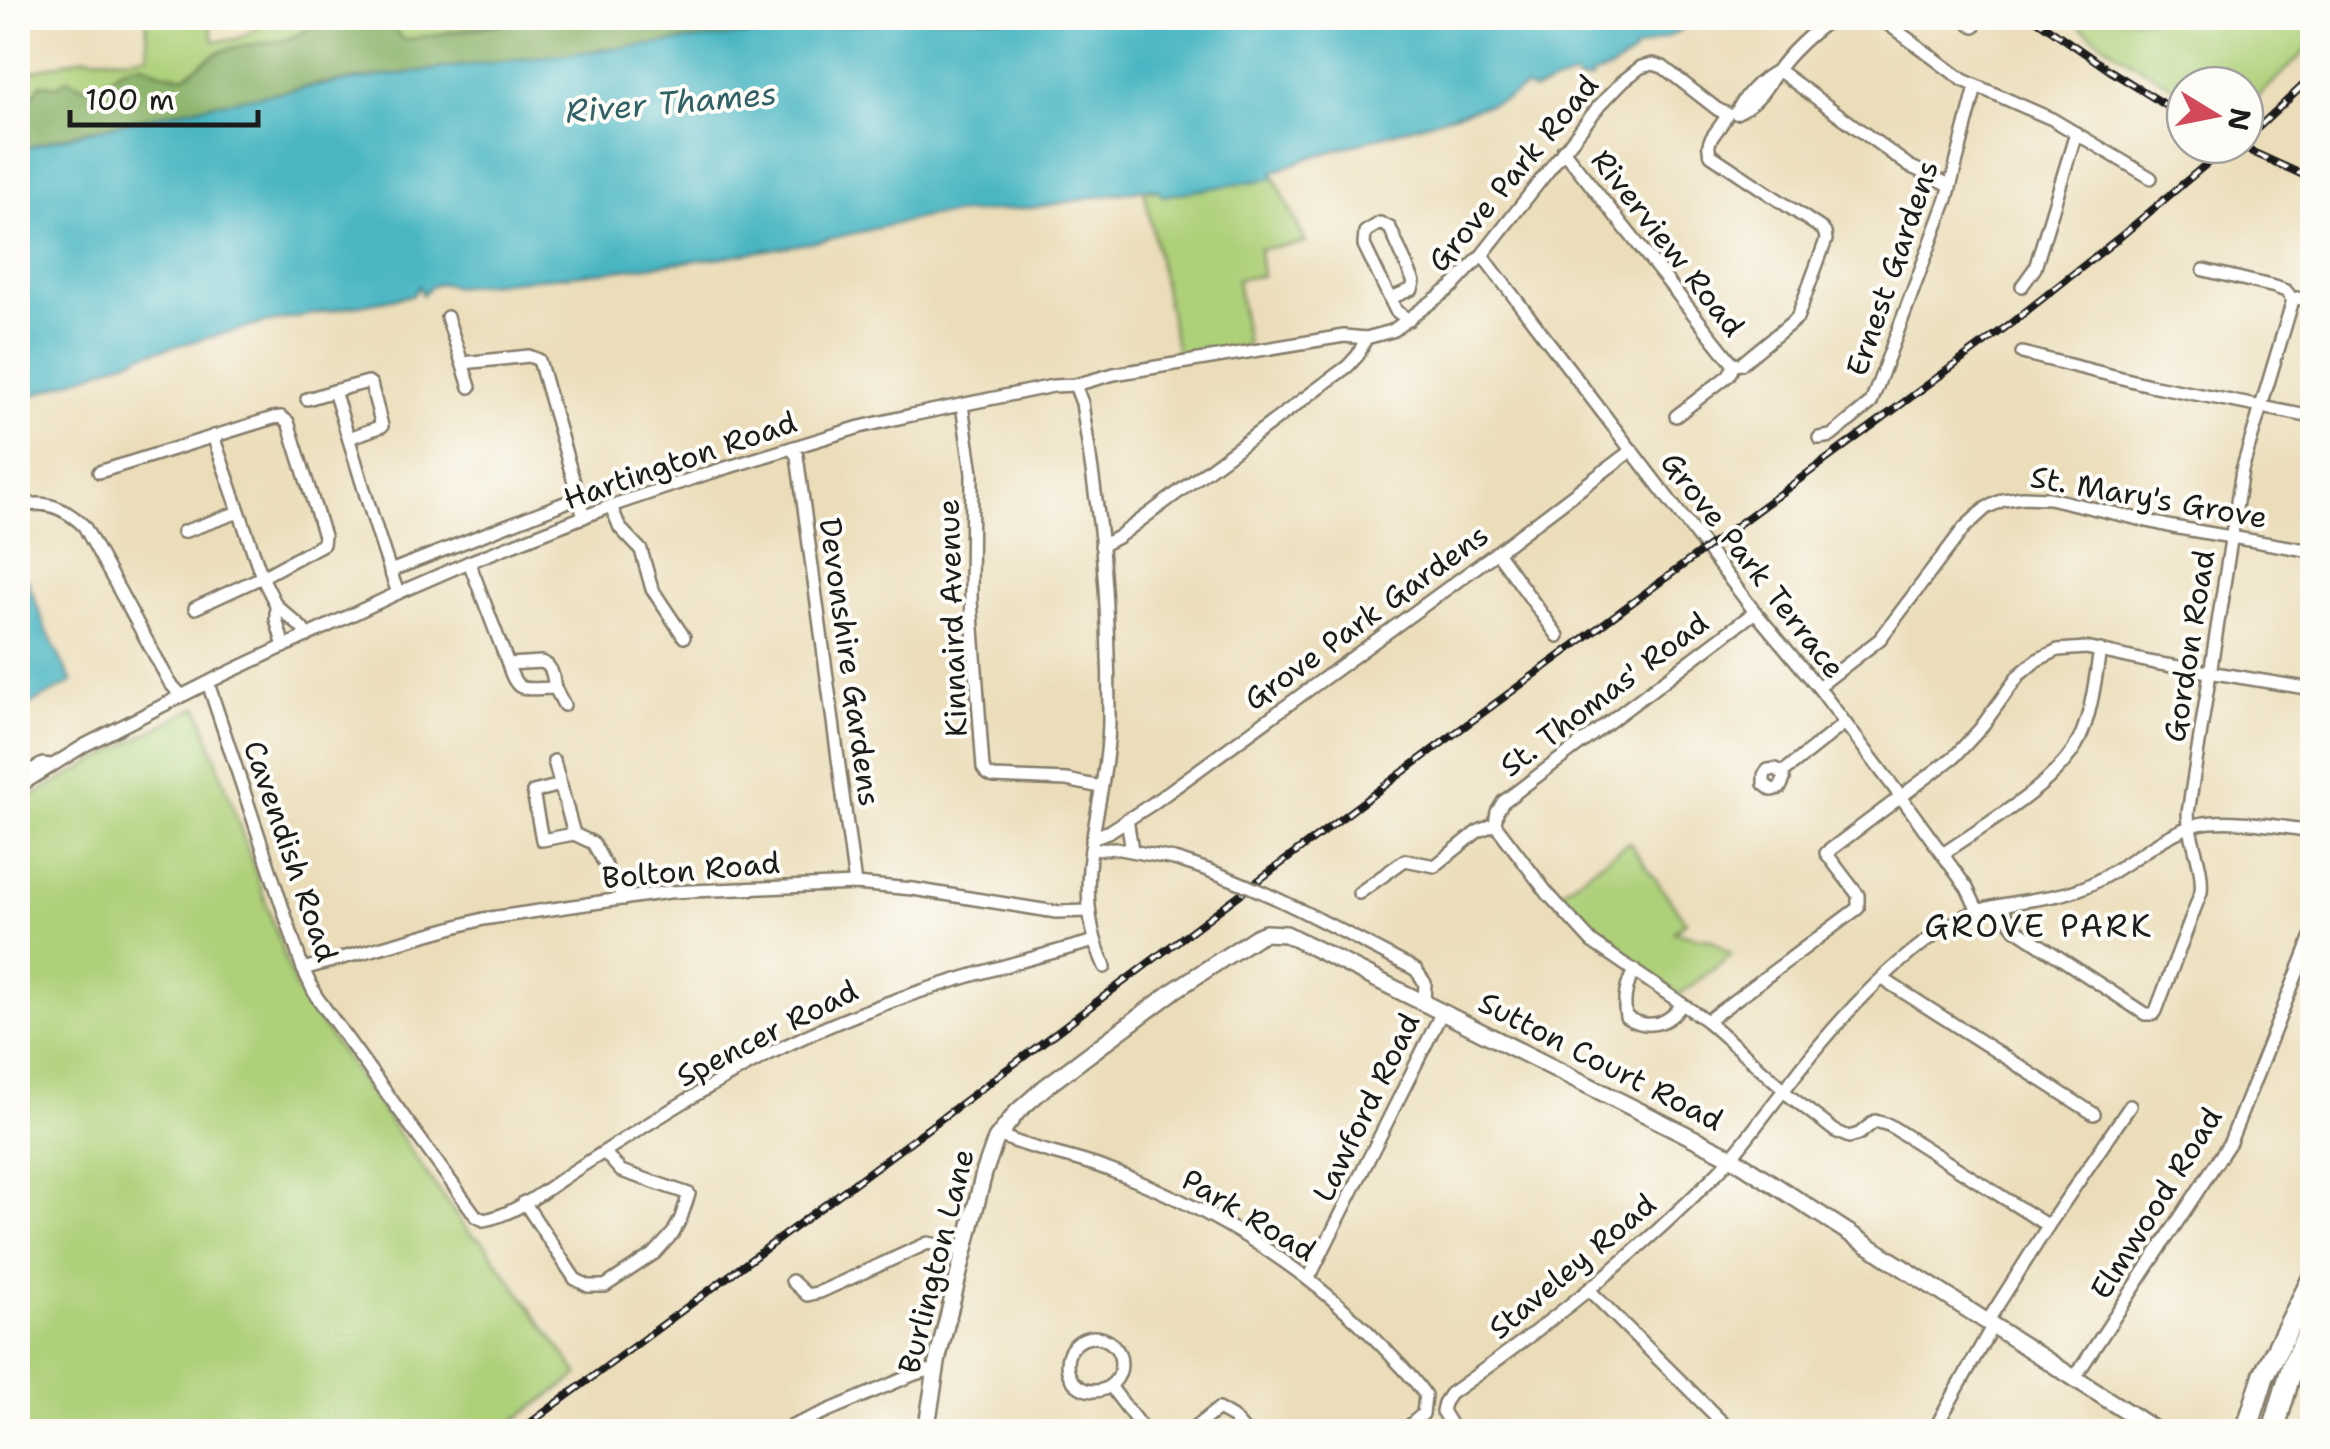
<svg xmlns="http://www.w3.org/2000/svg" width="2330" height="1449" font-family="'Shantell Sans',sans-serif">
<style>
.green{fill:#add079;stroke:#64764a;stroke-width:2.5}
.forest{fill:#8ab269;stroke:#536742;stroke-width:2.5}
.water{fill:#48b6c2;stroke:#32696f;stroke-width:2.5}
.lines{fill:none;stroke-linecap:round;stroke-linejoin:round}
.street-casing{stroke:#847c6a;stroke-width:16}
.secondary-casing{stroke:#847c6a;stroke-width:20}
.highway-casing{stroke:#847c6a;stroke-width:25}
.street{stroke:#fff;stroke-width:11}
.secondary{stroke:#fff;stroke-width:15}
.highway{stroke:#fff;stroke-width:20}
.rail-casing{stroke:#1c1c1c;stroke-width:8}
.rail{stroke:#fdfcf7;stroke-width:4;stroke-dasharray:11;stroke-linecap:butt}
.street-bridge-casing{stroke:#847c6a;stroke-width:16;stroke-linecap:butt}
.street-bridge{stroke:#fff;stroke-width:11}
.labels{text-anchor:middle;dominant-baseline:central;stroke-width:8;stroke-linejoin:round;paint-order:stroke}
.street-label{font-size:30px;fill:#1c1c1c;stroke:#fdfcf7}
.water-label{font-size:32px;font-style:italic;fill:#306167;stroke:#fdfcf7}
.neighbourhood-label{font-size:32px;letter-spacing:2.5px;fill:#1c1c1c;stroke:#fdfcf7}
</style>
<rect width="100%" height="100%" fill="#fdfcf7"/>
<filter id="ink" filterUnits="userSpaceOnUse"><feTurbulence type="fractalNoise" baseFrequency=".01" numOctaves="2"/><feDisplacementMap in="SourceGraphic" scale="20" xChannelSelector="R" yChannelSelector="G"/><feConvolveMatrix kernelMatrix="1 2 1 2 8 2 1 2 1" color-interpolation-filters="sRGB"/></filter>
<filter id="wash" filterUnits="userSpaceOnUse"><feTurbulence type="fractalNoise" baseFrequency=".0048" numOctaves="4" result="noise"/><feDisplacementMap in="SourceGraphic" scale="40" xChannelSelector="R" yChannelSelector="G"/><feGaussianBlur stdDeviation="2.25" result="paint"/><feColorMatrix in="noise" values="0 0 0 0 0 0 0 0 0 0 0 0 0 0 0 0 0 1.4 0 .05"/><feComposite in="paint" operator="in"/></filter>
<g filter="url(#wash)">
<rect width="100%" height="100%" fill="#ebddb9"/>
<g class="green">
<path d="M146,18H208L214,41L237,39L276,18H338L322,27H309C286,48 254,40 225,50C211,55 197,68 184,76L126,67L99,86L83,88L57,86L24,106H18V75L86,57L124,58L148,55Z"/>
<polygon points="339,18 511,18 511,20 403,41 387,20 354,24"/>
<polygon points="2068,18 2312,18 2312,45 2245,110 2245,85 2185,85 2185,94 2116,52"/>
<polygon points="1275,178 1306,243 1259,249 1262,276 1237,279 1247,346 1178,357 1144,189 1159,191 1163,196"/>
<polygon points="198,706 295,987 465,1228 473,1236 482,1240 579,1375 499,1431 18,1431 18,803"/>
<polygon points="1629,842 1686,922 1674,932 1711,940 1732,955 1679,995 1560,902 1561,892"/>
</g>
<path class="forest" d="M338,18L354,24L387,20L403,40L536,18H673L683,31L719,27L726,18H899L779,33L492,62L319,84L84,131L18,150V106H24L41,84L57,86L67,79C108,102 105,67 138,64C147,63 152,69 161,72C168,74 177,75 184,76C197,68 211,55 225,50C254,40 286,48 309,27H322Z"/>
<g class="water">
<path d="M899,18H1704L1669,36L1634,50L1633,54L1610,70L1591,76V80L1577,81L1576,76L1533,91L1526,87L1506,99L1306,159L1273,172L1275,178L1162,196L1159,191L1151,188L1037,207L930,216L816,242L723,257L601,272L454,287C441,280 431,284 422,295L419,286L413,295L265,323L144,354L18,401V150C228,90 449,66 666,43C743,34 821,30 899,18Z"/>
<polygon points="27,579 45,627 72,682 18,711 18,582"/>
</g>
</g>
<g filter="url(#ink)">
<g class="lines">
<defs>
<g id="street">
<polyline points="1880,18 1963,80 2052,119 2151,178"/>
<polyline points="1963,18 1974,27"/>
<polyline points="1778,70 1909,166 1950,185"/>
<path d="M1736,113C1756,104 1764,91 1775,74C1789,53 1812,32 1833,18"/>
<path d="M1736,113C1745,95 1758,81 1776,71"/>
<polyline points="1563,150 1734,365"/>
<polyline points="1482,255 1755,612 1818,687 1901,797 1967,888 1978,911"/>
<polyline points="2204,270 2275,287 2286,291 2293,300"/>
<polyline points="2022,286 2035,268 2076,133"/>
<polyline points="1391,298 1412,289 1414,282 1390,228 1380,223 1365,232 1364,245 1396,311 1409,320"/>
<polyline points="2293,300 2297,298 2312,301"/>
<polyline points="447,317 470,387"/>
<polyline points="2022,353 2150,385 2312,417"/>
<polyline points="463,363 529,356 539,360 584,517"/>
<path d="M1075,385L1082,403C1089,452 1097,500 1102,548C1107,605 1109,661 1109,717C1109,806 1065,879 1105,967"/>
<polyline points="307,399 334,391"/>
<polyline points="962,405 972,473 971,600 983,768 987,774 994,777 1067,780 1100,787"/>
<path d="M1676,416L1729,375L1734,365L1741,364L1797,318L1826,240L1825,233L1822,229L1711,155C1702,140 1722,129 1727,114"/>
<polyline points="213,436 262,577 276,605"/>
<path d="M349,438L382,426L371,384L368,382L334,391C355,458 374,527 398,593"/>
<polyline points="1819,438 1831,436 1871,403 1947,199 1976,87"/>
<polyline points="791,448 797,456 855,884"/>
<polyline points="99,472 273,418 281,417 288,422 324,536 323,544 262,577 195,608"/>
<polyline points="611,506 620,528 641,550 652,589 684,637"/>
<path d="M18,508C43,498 65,508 84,526L170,683L181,695"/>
<polyline points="183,532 239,512"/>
<polyline points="1101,546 1118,537 1348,366 1358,355 1366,338"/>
<polyline points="1497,552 1558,636"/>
<polyline points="469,562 508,664"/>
<polyline points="390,571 577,498"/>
<polyline points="1755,612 1503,802 1497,812 1495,824 1548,894 1592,942 1707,1021 1784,1089"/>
<polyline points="284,647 276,619 276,605 302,628 307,636"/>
<path d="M541,662C553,665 553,678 555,688C525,688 517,696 508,664Z"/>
<path d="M208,683L303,969L316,996L476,1216L484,1220C517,1214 549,1187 577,1169C634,1133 692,1095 752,1063C862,1003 976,973 1095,941"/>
<polyline points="1818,687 1880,639 1964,528 1986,508 2003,500 2022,497 2049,498 2173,527 2312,551"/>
<polyline points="555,688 564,705"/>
<polyline points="554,761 574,834 593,843 624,899"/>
<polyline points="1782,773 1776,769 1768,770 1764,775 1764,784 1772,790 1780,788 1784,779 1782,773 1845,723"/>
<polyline points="18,777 43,764 51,765"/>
<polyline points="561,785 533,792 542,840 574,834"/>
<polyline points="18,787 85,745 221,676 398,593 469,562 611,506 706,474 860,427 912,415 1053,386 1075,385 1114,374 1344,336 1366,338 1392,331 1453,286 1482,255 1599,106 1623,81 1641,67 1653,64 1663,67 1717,109 1727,114"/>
<polyline points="1127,819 1132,850"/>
<polyline points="1092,838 1110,831 1152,804 1497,552 1632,450"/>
<polyline points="1091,850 1115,848 1174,859"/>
<path d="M1943,854C1984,825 2057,785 2079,740C2092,712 2095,680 2100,650"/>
<polyline points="1359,893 1405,860 1435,866 1477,832 1495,824"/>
<path d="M2003,906L2006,916L2016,929L2145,1014H2154L2156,1011L2201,892C2204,865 2189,840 2188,813L2242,470L2293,300"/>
<polyline points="1407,965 1416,970 1425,983 1424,1002"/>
<polyline points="303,969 483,919 669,892 855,884 913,889 1056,912 1088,911"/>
<path d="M1634,970C1626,987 1623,999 1626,1017C1648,1030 1668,1025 1682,1004"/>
<polyline points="1883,979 2094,1114"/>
<polyline points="1707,1021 1858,908 1858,895 1826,853 1955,756 1980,729 2019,675 2037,660 2058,650 2086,648 2154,663 2312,689"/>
<polyline points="1783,1091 1835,1131 1849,1137 1859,1134 1875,1121 1889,1125 2048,1226"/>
<path d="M999,1135C1033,1151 1074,1156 1109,1170C1214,1209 1308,1268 1385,1349C1399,1364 1414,1378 1425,1395L1423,1414L1402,1432"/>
<polyline points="524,1202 575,1279 588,1286 605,1286 655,1253 673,1233 681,1218 689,1194 621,1171 604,1152"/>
<polyline points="1309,1278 1442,1012"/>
<polyline points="792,1281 807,1295 820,1292 928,1243 966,1251"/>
<polyline points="1590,1291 1732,1432"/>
<polyline points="1987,1322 2048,1226 2130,1106"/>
<circle cx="1094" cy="1364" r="27"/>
<polyline points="2075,1377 2230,1142 2312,936"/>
<polyline points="1110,1386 1145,1432"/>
<polyline points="778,1432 915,1374 926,1371 935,1371"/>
<polyline points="1189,1432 1218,1409 1232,1417 1245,1432"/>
<path d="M1455,1432L1442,1411L1444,1403L1450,1394C1545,1327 1636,1256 1718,1172C1742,1147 1762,1117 1784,1090C1832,1027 1888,962 1956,921C1993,898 2046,904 2087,886C2123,870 2162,833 2199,824C2232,817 2279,827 2312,831"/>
<polyline points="1933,1432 1993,1325"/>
</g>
<polyline id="secondary" points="926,1432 938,1357 984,1173 996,1139 1017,1112 1044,1088 1175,990 1256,937 1265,933 1286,934 1731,1157 2158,1432"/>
<g id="highway">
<polyline points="2246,1432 2264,1375 2312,1280"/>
<polyline points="2273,1432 2293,1364 2312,1326"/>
</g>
</defs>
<use href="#street" class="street-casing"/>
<use href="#secondary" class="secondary-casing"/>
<use href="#highway" class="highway-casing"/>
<use href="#street" class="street"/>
<use href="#secondary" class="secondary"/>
<use href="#highway" class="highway"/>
<defs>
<g id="rail">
<polyline points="2034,18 2109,70 2185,117"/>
<polyline points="2245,140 2312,77"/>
<polyline points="2237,145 2312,179"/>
<polyline points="518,1432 930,1127 1435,748 2010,324 2120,237 2229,145"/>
</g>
</defs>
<use href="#rail" class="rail-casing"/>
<use href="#rail" class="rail"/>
<defs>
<path id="street-bridge" d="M1174,859C1256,883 1331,926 1407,965"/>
</defs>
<use href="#street-bridge" class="street-bridge-casing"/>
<use href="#street-bridge" class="street-bridge"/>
</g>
</g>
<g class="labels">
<g class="street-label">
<text transform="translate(1513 173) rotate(-50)">Grove Park Road</text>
<text transform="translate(1668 243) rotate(52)">Riverview Road</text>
<text transform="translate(1892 268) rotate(-71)">Ernest Gardens</text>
<text transform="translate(680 460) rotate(-19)">Hartington Road</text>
<text transform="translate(2149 497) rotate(10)">St. Mary's Grove</text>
<text transform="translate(1753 565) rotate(52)">Grove Park Terrace</text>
<text transform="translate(1366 617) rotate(-36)">Grove Park Gardens</text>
<text transform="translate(952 618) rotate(-92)">Kinnaird Avenue</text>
<text transform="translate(2189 646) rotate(-81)">Gordon Road</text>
<text transform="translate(850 662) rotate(82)">Devonshire Gardens</text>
<text transform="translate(1604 694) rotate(-37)">St. Thomas' Road</text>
<text transform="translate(291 851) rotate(71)">Cavendish Road</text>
<text transform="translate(691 870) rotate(-5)">Bolton Road</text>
<text transform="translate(767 1033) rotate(-27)">Spencer Road</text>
<text transform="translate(1601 1061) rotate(27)">Sutton Court Road</text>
<text transform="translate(1366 1107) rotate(-64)">Lawford Road</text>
<text transform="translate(2156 1203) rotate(-58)">Elmwood Road</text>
<text transform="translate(1249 1215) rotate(31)">Park Road</text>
<text transform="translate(936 1261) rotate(-76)">Burlington Lane</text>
<text transform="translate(1572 1266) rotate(-40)">Staveley Road</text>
</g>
<g class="water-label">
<text transform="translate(671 102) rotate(-5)">River Thames</text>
</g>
<g class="neighbourhood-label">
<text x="2039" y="925">GROVE PARK</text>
</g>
</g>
<rect width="2330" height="1449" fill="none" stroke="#fdfcf7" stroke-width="60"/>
<g transform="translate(2215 115) rotate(100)"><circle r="48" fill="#fdfcf7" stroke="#a3a29f" stroke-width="2.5"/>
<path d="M0-8L18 38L0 25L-18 38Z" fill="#d1495b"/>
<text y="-15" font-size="28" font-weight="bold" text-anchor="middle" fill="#1c1c1c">N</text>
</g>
<path d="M70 110v15h188v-15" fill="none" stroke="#1c1c1c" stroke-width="5"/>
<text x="85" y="110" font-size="30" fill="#1c1c1c" stroke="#fdfcf7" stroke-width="8" paint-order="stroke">100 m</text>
</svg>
